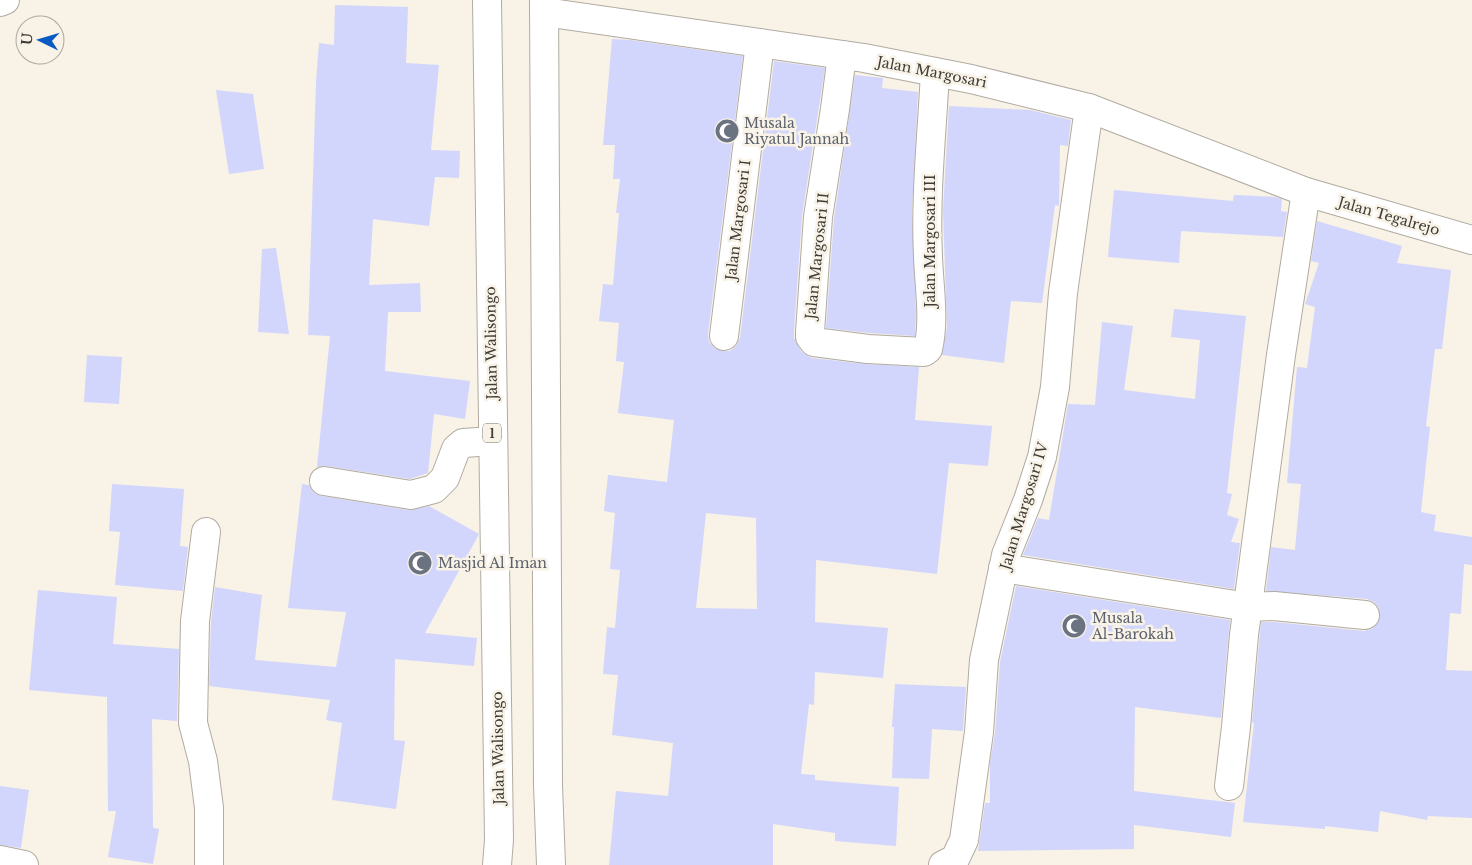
<svg xmlns="http://www.w3.org/2000/svg" width="1472" height="865" font-family="'Libre Baskerville',serif">
<style>
.building{fill:#d2d5fc;fill-rule:evenodd}
.lines{fill:none;stroke-linecap:round;stroke-linejoin:round}
.minor-casing{stroke:#b1aba1;stroke-width:30}
.highway-casing{stroke:#b1aba1;stroke-width:30}
.minor{stroke:#fff;stroke-width:28}
.highway{stroke:#fff;stroke-width:28}
.labels{text-anchor:middle;dominant-baseline:central;stroke-width:5;stroke-linejoin:round;paint-order:stroke}
.shield{fill:#f8f2e7;stroke:#76736c;stroke-width:1}
.shield-label{font-size:12px;font-weight:bold;fill:#3e3c37}
.street-label{font-size:14px;fill:#3e3c37;stroke:#f8f2e7}
.worship-label{font-size:14px;fill:#5b616d;stroke:#f8f2e7;text-anchor:start}
</style>
<rect width="100%" height="100%" fill="#f8f2e7"/>
<g class="building">
<polygon points="335,5 408,7 406,63 439,65 431,150 460,151 459,178 435,177 429,226 373,219 369,285 420,283 421,312 388,312 385,371 470,381 465,419 434,414 428,473 410,479 326,466 317,467 330,336 308,335 316,82 319,43 334,45"/>
<path d="M612,39L630,40L743,56L708,334L709,342L714,348L722,351H730L736,346L740,338L774,61L825,68L802,216L794,331V338L798,346L802,352L812,358L866,364L919,367L915,420L992,426L988,466L949,463L937,574L816,560L815,622L888,628L883,678L815,672L814,705L809,704L801,774L815,775V780L899,787L896,846L835,841V833L773,824V865H609L616,791L668,796L673,743L612,735L618,675L603,674L607,627L615,628L620,570L610,569L615,513L604,511L608,475L667,482L674,420L618,413L624,362L616,361L619,323L599,321L603,284L613,285L619,213H616L620,179H613L615,145H603ZM706,513L756,518L757,609L696,608Z"/>
<polygon points="855,75 883,78 882,88 918,92 912,210 916,315 915,336 869,333 826,328 834,219"/>
<polygon points="216,90 253,94 264,169 229,174"/>
<polygon points="949,106 1030,110 1071,120 1068,146 1060,145 1059,206 1055,205 1042,303 1011,301 1004,363 942,355 947,327 943,211"/>
<polygon points="1114,190 1233,201 1234,195 1275,197 1282,199 1281,211 1287,212 1283,237 1181,231 1179,263 1108,257"/>
<polygon points="1317,221 1402,246 1397,263 1451,270 1442,349 1435,349 1426,426 1430,427 1421,512 1436,515 1434,531 1472,537 1472,565 1464,564 1461,614 1450,613 1446,670 1472,671 1472,818 1428,816 1427,820 1380,811 1378,832 1325,826 1325,829 1243,822 1254,723 1252,722 1261,622 1274,622 1364,631 1372,629 1377,624 1380,617 1379,608 1374,602 1367,599 1266,591 1271,547 1295,550 1301,484 1287,483 1297,367 1307,368 1315,307 1305,304 1319,263 1311,261"/>
<polygon points="276,248 289,334 258,332 262,249"/>
<polygon points="1174,309 1246,316 1227,493 1232,494 1227,515 1239,519 1231,542 1240,543 1234,589 1023,555 1038,518 1049,520 1068,404 1095,405 1102,322 1133,326 1124,390 1195,399 1200,340 1171,337"/>
<polygon points="87,355 122,357 119,404 84,402"/>
<polygon points="112,484 184,489 180,546 188,547 183,591 115,585 120,532 109,531"/>
<polygon points="302,484 309,485 314,493 322,496 409,510 429,506 479,534 425,633 477,638 474,666 395,659 394,740 405,741 396,809 332,800 342,723 326,720 330,700 209,686 211,622 215,587 262,595 255,660 336,667 346,612 288,608"/>
<polygon points="1016,586 1230,620 1221,718 1135,707 1134,791 1235,803 1231,837 1134,825 1134,849 978,851 985,803 990,803 990,763 995,733 1000,662"/>
<polygon points="38,590 117,597 113,644 179,649 177,721 152,719 153,828 159,829 153,864 108,857 116,811 108,811 107,697 29,690"/>
<polygon points="895,684 966,687 963,731 932,729 929,779 892,778 894,727 892,727"/>
<polygon points="0,786 29,790 21,848 0,845"/>
</g>
<g class="lines">
<defs>
<g id="minor">
<polyline points="0,2 5,0"/>
<polyline points="544,12 864,58 971,79 1089,108 1306,192 1472,240"/>
<path d="M842,55L835,109L818,217L810,332V337L814,342L868,349L924,352L928,349C935,320 929,286 928,257C925,195 932,133 935,72"/>
<polyline points="724,336 760,43"/>
<polyline points="324,481 411,495 434,489 445,478 456,449 463,443 493,441"/>
<polyline points="206,532 195,621 193,723 203,761 209,808 209,865"/>
<polyline points="1003,568 1248,607 1274,606 1365,615"/>
<polyline points="1229,786 1236,727 1244,635 1281,355 1306,192"/>
<polyline points="0,860 24,865"/>
<polyline points="943,865 955,859 964,840 979,732 984,660 1006,555 1028,500 1042,457 1055,387 1063,293 1089,108"/>
</g>
<g id="highway">
<polyline points="487,0 499,840 497,865"/>
<polyline points="544,0 548,785 551,865"/>
</g>
</defs>
<use href="#minor" class="minor-casing"/>
<use href="#highway" class="highway-casing"/>
<use href="#minor" class="minor"/>
<use href="#highway" class="highway"/>
</g>
<defs>
<symbol id="mosque-disc" viewBox="-11 -11 22 22"><circle r="9.5" fill="#6b7280" stroke="#f8f2e7"/><path d="M3.5-4.9A6 6 0 1 0 3.5 4.9A5 5 0 1 1 3.5-4.9Z" fill="#fff"/></symbol>
</defs>
<g fill-rule="evenodd">
<use href="#mosque-disc" x="713" y="117" width="28" height="28"/>
<use href="#mosque-disc" x="406" y="549" width="28" height="28"/>
<use href="#mosque-disc" x="1060" y="612" width="28" height="28"/>
</g>
<g class="labels">
<rect class="shield" x="483" y="423.5" width="18" height="19" rx="4"/>
<g class="shield-label">
<text x="492" y="433">1</text>
</g>
<g class="street-label">
<text transform="translate(932 72) rotate(11)">Jalan Margosari</text>
<text transform="translate(1389 216) rotate(16)">Jalan Tegalrejo</text>
<text transform="translate(738 220) rotate(-83)">Jalan Margosari I</text>
<text transform="translate(930 241) rotate(-90)">Jalan Margosari III</text>
<text transform="translate(817 256) rotate(-84)">Jalan Margosari II</text>
<text transform="translate(491 343) rotate(-91)">Jalan Walisongo</text>
<text transform="translate(1024 506) rotate(-73)">Jalan Margosari IV</text>
<text transform="translate(498 748) rotate(-91)">Jalan Walisongo</text>
</g>
<g class="worship-label">
<text x="744" y="123">Musala<tspan x="744" dy="16">Riyatul Jannah</tspan></text>
<text x="438" y="563">Masjid Al Iman</text>
<text x="1092" y="618">Musala<tspan x="1092" dy="16">Al-Barokah</tspan></text>
</g>
</g>
<g transform="translate(40 40) rotate(275)"><circle r="24" fill="#f8f2e7" stroke="#aea9a1"/>
<path d="M0-4L9 19L0 12L-9 19Z" fill="#0a5ac4"/>
<text y="-8" font-size="14" font-weight="bold" text-anchor="middle" fill="#3e3c37">U</text>
</g>
</svg>
